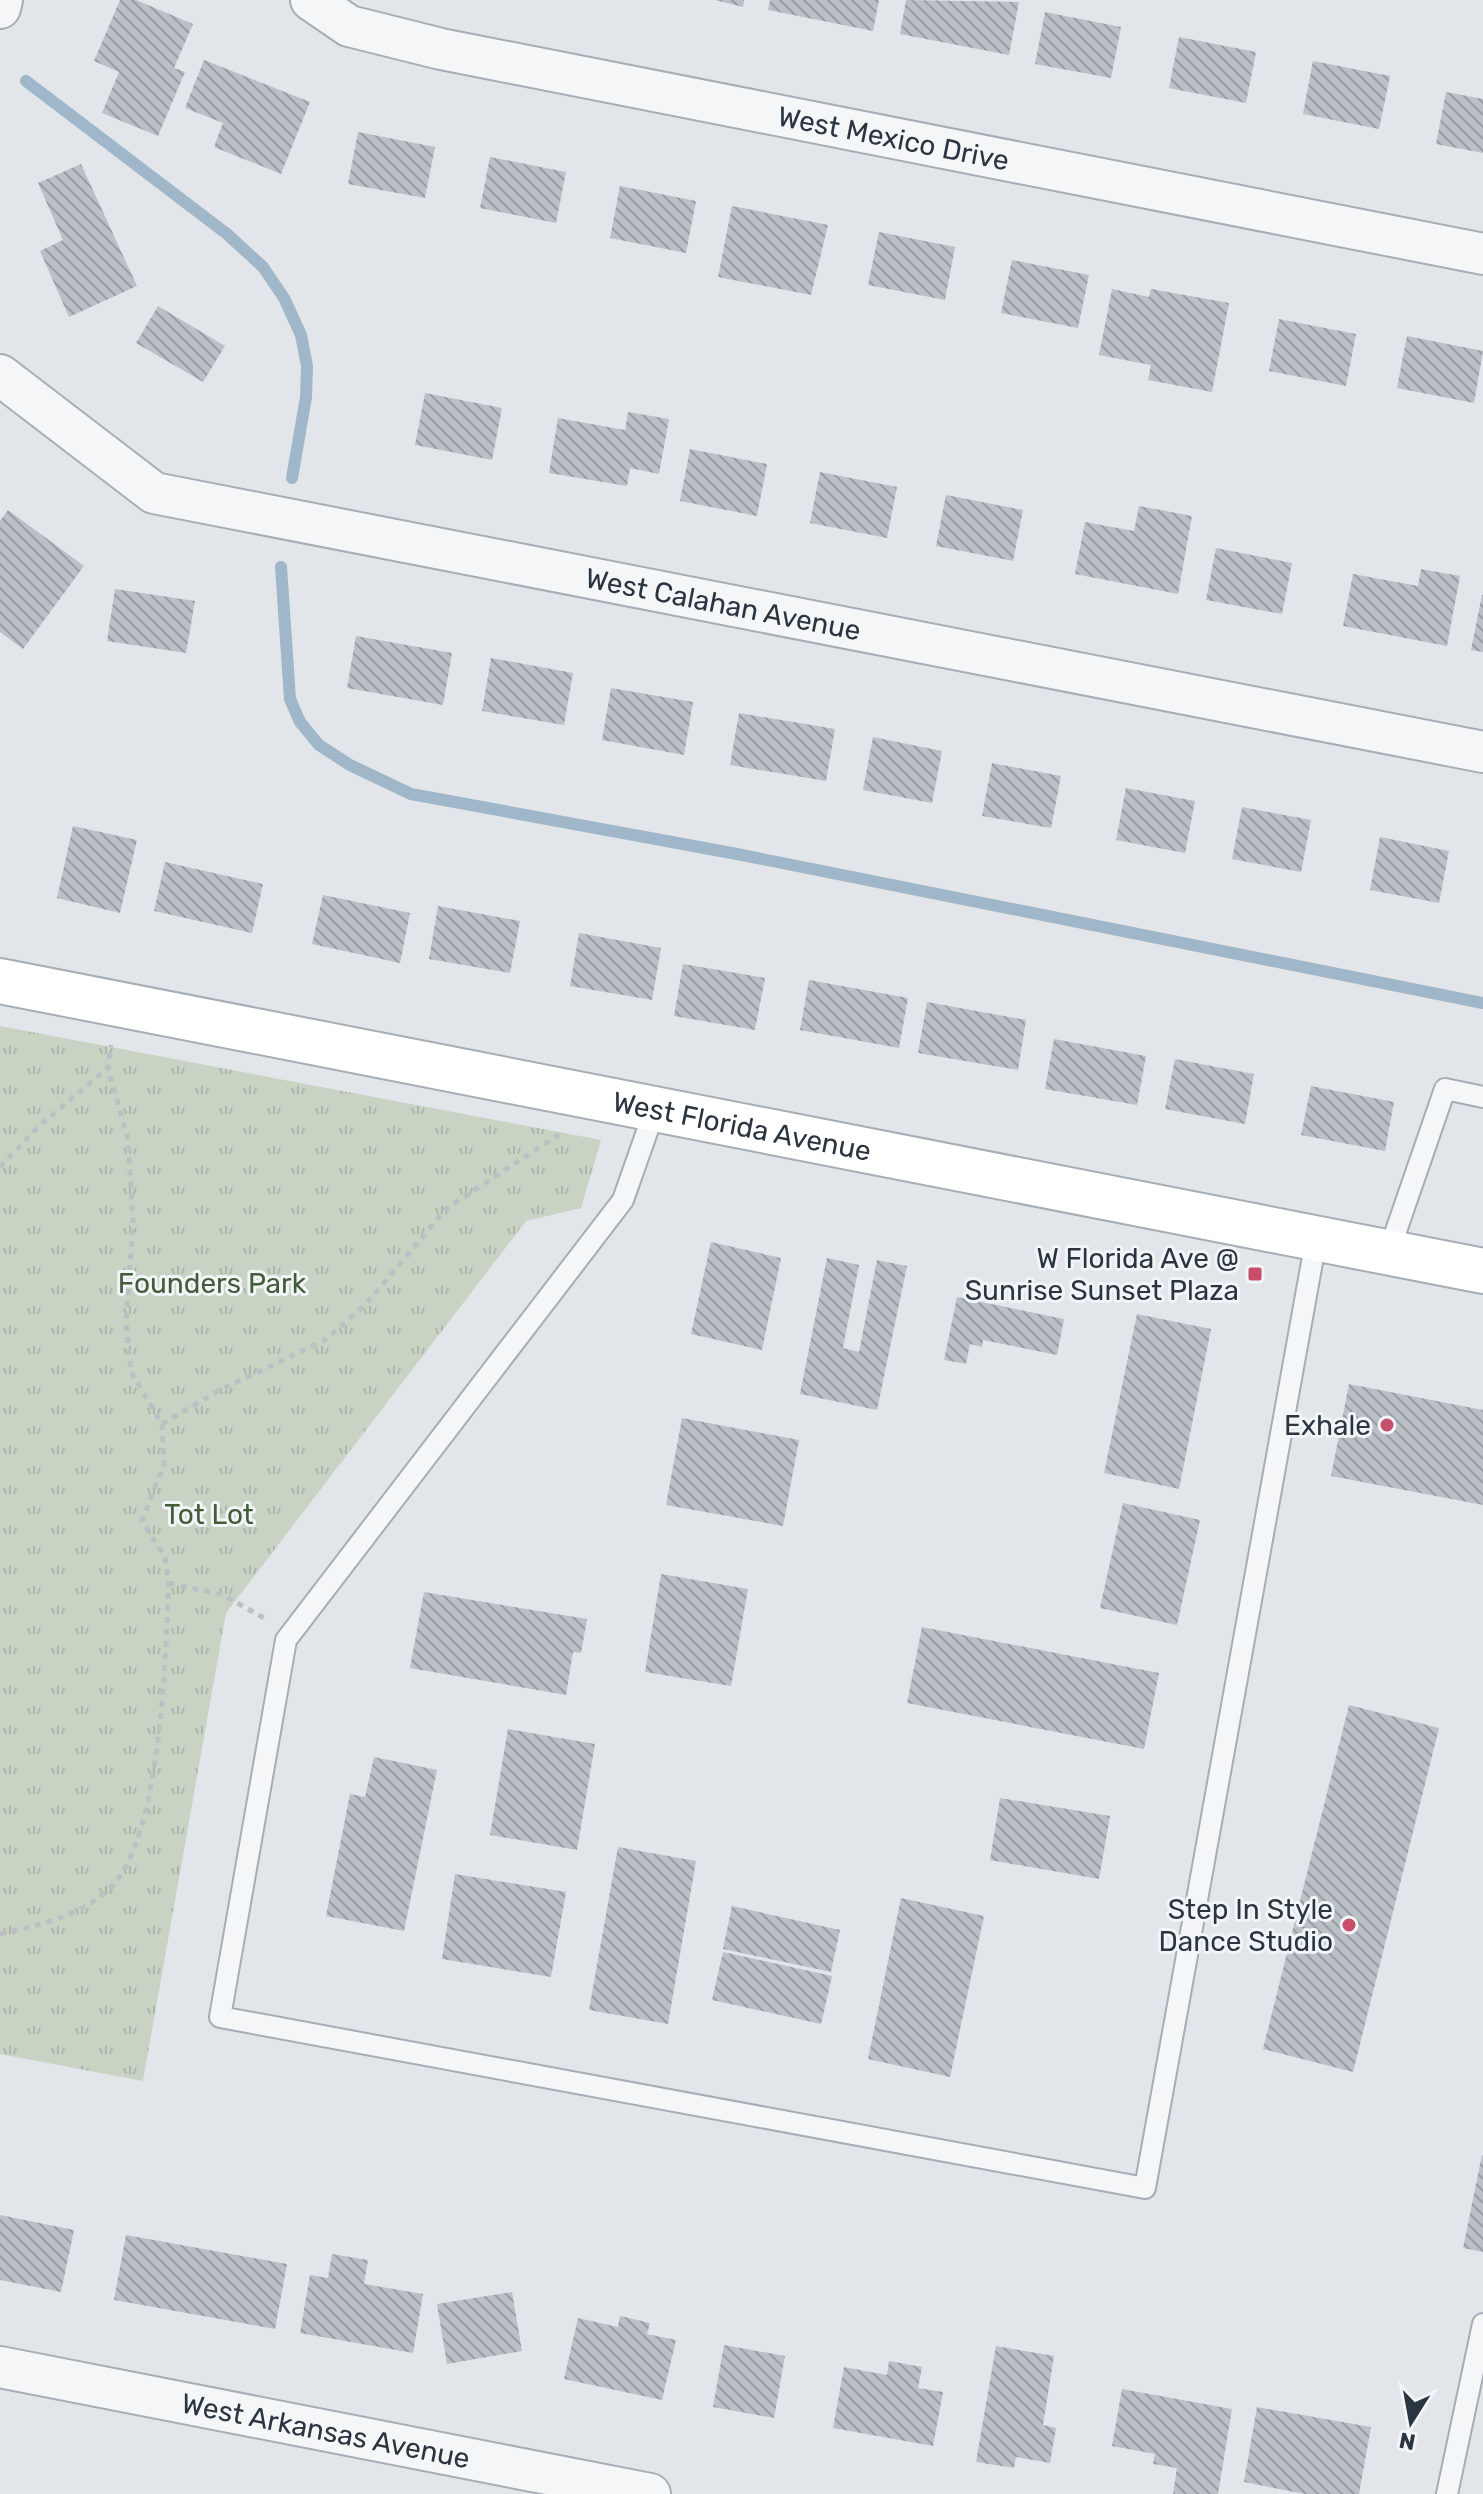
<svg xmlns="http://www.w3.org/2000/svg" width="1483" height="2494" font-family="Rubik,sans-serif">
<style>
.grass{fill:url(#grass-tufts)}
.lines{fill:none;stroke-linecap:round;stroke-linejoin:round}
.stream{stroke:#9fb7c8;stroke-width:12}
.building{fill:url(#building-back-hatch)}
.lane-casing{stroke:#a7adb4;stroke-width:24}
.street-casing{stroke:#a7adb4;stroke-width:44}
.secondary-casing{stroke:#a7adb4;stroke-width:48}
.path{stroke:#bcc0c5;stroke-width:5;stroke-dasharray:6 6;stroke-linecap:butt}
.lane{stroke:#f5f6f8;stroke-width:20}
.street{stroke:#f5f6f8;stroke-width:40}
.secondary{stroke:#fff;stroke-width:44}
.poi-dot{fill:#c84e6c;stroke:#f2f5f7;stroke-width:3}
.labels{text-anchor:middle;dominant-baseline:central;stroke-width:6;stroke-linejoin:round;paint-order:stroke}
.street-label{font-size:28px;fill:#2b3541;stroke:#f2f5f7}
.poi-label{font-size:28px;fill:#2b3541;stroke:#f2f5f7;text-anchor:end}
.park-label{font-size:28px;fill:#435c39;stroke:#f2f5f7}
</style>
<defs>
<pattern id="grass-tufts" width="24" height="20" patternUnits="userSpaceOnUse" patternTransform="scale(2)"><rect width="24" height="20" fill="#c9d3c4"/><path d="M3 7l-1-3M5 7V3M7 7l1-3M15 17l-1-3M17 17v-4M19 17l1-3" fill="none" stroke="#adb6aa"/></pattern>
<pattern id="building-back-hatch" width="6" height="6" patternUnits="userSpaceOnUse" patternTransform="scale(2)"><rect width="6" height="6" fill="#bac0c6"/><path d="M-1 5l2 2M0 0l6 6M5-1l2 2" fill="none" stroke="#979da2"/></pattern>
</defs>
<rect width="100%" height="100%" fill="#e2e6ea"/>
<polygon class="grass" points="0,1026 601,1140 581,1208 526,1221 226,1613 143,2081 0,2054"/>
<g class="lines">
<g class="stream">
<polyline points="26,81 227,234 263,267 284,298 301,335 307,366 306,397 292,478"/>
<polyline points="281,567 290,699 300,722 319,745 350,765 411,794 737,854 1483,1003"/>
</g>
</g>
<g class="building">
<polygon points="120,0 136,0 193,24 174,68 185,72 158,136 102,113 119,72 94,61"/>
<polygon points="715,0 744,0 743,7"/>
<polygon points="770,0 879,0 873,31 768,10"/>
<polygon points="906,0 1019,2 1009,55 900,34"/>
<polygon points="1045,12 1121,27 1111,78 1035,64"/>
<polygon points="1179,37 1256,52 1246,103 1169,88"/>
<polygon points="204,60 310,102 281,174 214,147 223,123 185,108"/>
<polygon points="1313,61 1390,76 1379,129 1303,114"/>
<polygon points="1446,92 1483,99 1483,153 1436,144"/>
<polygon points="358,132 435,147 425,198 348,184"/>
<polygon points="490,157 566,172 556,223 480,208"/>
<polygon points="81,164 137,286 69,317 40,251 63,240 38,183"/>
<polygon points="620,186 696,201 686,253 610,238"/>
<polygon points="732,206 828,225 811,295 718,277"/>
<polygon points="879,232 955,247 945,300 868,285"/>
<polygon points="1012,260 1089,275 1078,328 1001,313"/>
<polygon points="1112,289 1149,297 1151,289 1229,303 1212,392 1148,380 1151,365 1099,355"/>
<polygon points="158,306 225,346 203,382 136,343"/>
<polygon points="1279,319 1356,334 1346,386 1269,371"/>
<polygon points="1407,336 1483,351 1474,403 1397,388"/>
<polygon points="425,393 502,408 492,460 415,445"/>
<polygon points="628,412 669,419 659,474 630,468 627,486 549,473 558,418 625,430"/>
<polygon points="690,449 767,464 757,516 680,501"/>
<polygon points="820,472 897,487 887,538 810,523"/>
<polygon points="946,495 1023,510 1013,561 936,546"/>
<polygon points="1139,506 1192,516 1178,594 1075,574 1085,522 1134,531"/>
<polygon points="8,510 84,566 23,649 0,632 0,521"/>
<polygon points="1216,548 1292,563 1282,614 1206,600"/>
<polygon points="1421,569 1460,576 1447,646 1343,626 1353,574 1418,586"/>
<polygon points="115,589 195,601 186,653 107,641"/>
<polygon points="1482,595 1483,595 1483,652 1471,650"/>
<polygon points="356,636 452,653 443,705 347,688"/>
<polygon points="491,658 573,673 564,725 482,711"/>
<polygon points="611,688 693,702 684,755 602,740"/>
<polygon points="739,713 835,729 826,781 730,765"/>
<polygon points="873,737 942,751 932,803 863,790"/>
<polygon points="992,763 1061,776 1051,828 982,816"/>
<polygon points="1126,788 1195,801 1185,853 1116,840"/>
<polygon points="1242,807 1311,820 1301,872 1232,859"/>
<polygon points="73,826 137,840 120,913 57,898"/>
<polygon points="1380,837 1449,851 1439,903 1370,890"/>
<polygon points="165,862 263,884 252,933 154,911"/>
<polygon points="323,895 410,913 400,963 312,944"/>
<polygon points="438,906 520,921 510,973 429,959"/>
<polygon points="579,933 661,948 652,1000 570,986"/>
<polygon points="683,964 765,978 755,1030 674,1016"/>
<polygon points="809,980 908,998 899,1048 800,1030"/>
<polygon points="927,1002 1026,1020 1018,1070 918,1053"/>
<polygon points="1054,1039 1146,1056 1137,1105 1045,1089"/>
<polygon points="1175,1059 1254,1074 1245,1124 1165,1109"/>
<polygon points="1311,1086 1394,1102 1385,1151 1301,1135"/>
<polygon points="711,1242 781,1258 762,1350 691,1334"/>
<polygon points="827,1258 859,1265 843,1348 859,1352 877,1260 907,1266 877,1410 800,1394"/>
<polygon points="957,1297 1064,1319 1057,1355 983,1340 982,1347 970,1344 966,1364 944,1360"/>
<polygon points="1137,1314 1211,1329 1179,1489 1104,1473"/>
<polygon points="1349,1384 1483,1410 1483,1505 1331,1476"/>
<polygon points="682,1418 799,1440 783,1526 666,1505"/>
<polygon points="1123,1503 1200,1520 1177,1625 1100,1608"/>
<polygon points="661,1574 748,1589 731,1686 645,1672"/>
<polygon points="424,1592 587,1619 581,1653 573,1652 566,1695 410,1668"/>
<polygon points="922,1627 1159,1673 1144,1749 907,1703"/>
<polygon points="1349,1705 1439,1728 1353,2072 1263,2049"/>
<polygon points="508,1729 595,1744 577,1850 490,1835"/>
<polygon points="374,1757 437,1770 404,1931 326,1916 350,1794 365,1797"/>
<polygon points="1000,1798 1110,1816 1099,1879 990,1860"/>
<polygon points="618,1847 696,1861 668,2024 589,2010"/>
<polygon points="455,1874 566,1892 551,1977 442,1959"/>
<polygon points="901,1898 984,1916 950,2077 868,2059"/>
<polygon points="732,1906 840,1930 831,1972 723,1949"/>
<polygon points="723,1952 832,1976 821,2024 712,2000"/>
<polygon points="1482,2155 1483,2156 1483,2252 1463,2248"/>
<polygon points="0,2215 74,2230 61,2292 0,2280"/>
<polygon points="126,2235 287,2264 275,2329 114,2300"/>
<polygon points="332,2254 368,2260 364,2284 423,2294 413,2353 300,2333 310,2275 328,2278"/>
<polygon points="512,2292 522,2351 447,2364 437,2304"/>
<polygon points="620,2316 650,2323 647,2334 676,2340 662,2400 564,2379 578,2318 618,2327"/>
<polygon points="724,2345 785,2356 774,2418 713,2407"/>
<polygon points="996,2346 1054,2356 1043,2425 1056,2428 1050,2463 1016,2457 1014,2468 976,2462"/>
<polygon points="889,2361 922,2367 918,2388 943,2392 933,2446 833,2428 844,2367 887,2375"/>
<polygon points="1122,2389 1232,2409 1218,2494 1173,2494 1177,2468 1153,2464 1155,2454 1112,2446"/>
<polygon points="1257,2407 1371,2427 1359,2494 1304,2494 1244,2482"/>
</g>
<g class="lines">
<defs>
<g id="lane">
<polyline points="655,1109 623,1200 286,1640 220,2017 1145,2188 1316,1240"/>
<polyline points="1388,1254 1445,1089 1483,1097"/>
<polyline points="1447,2494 1483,2324"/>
</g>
<g id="street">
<path id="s1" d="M311,0L349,26L441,49L1483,254"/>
<polyline points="0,8 2,0"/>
<path id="s2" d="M0,375L154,493L1483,752"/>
<path id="s3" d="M0,2367L650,2494"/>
</g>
<g id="secondary">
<path id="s4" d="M0,981L1483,1271"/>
</g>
</defs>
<use href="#lane" class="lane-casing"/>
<use href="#street" class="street-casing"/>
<use href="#secondary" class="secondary-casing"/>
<g class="path">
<polyline points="0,1167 39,1126 108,1068 111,1045"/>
<polyline points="162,1424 218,1391 325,1340 367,1303 447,1208 560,1134"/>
<polyline points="169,1583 223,1595 264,1618"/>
<path d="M0,1934C40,1925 81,1916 111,1887C162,1835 165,1655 169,1583L165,1557L142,1521L164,1464L162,1424L131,1372L126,1323L133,1219L128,1139L108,1068"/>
</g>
<use href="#lane" class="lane"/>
<use href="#street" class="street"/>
<use href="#secondary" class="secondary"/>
</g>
<g class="poi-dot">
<rect x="1247" y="1266" width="16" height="16" rx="4"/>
<circle cx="1387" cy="1425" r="8"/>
<circle cx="1349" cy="1925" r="8"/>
</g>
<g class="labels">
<g class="street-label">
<text stroke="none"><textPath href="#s1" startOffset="602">West Mexico Drive</textPath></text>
<text stroke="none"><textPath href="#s2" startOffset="774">West Calahan Avenue</textPath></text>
<text stroke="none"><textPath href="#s4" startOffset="756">West Florida Avenue</textPath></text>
<text stroke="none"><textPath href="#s3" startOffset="332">West Arkansas Avenue</textPath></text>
</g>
<g class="poi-label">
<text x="1239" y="1258">W Florida Ave @<tspan x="1239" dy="32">Sunrise Sunset Plaza</tspan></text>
<text x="1371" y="1425">Exhale</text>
<text x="1333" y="1909">Step In Style<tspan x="1333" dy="32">Dance Studio</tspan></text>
</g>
<g class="park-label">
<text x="212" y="1283">Founders Park</text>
<text x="209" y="1514">Tot Lot</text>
</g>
</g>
<g transform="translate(1411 2422) rotate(191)" stroke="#f2f5f7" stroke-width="6" paint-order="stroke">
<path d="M0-6L14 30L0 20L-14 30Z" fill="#2b3541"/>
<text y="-12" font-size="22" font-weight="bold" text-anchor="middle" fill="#2b3541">N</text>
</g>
</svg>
